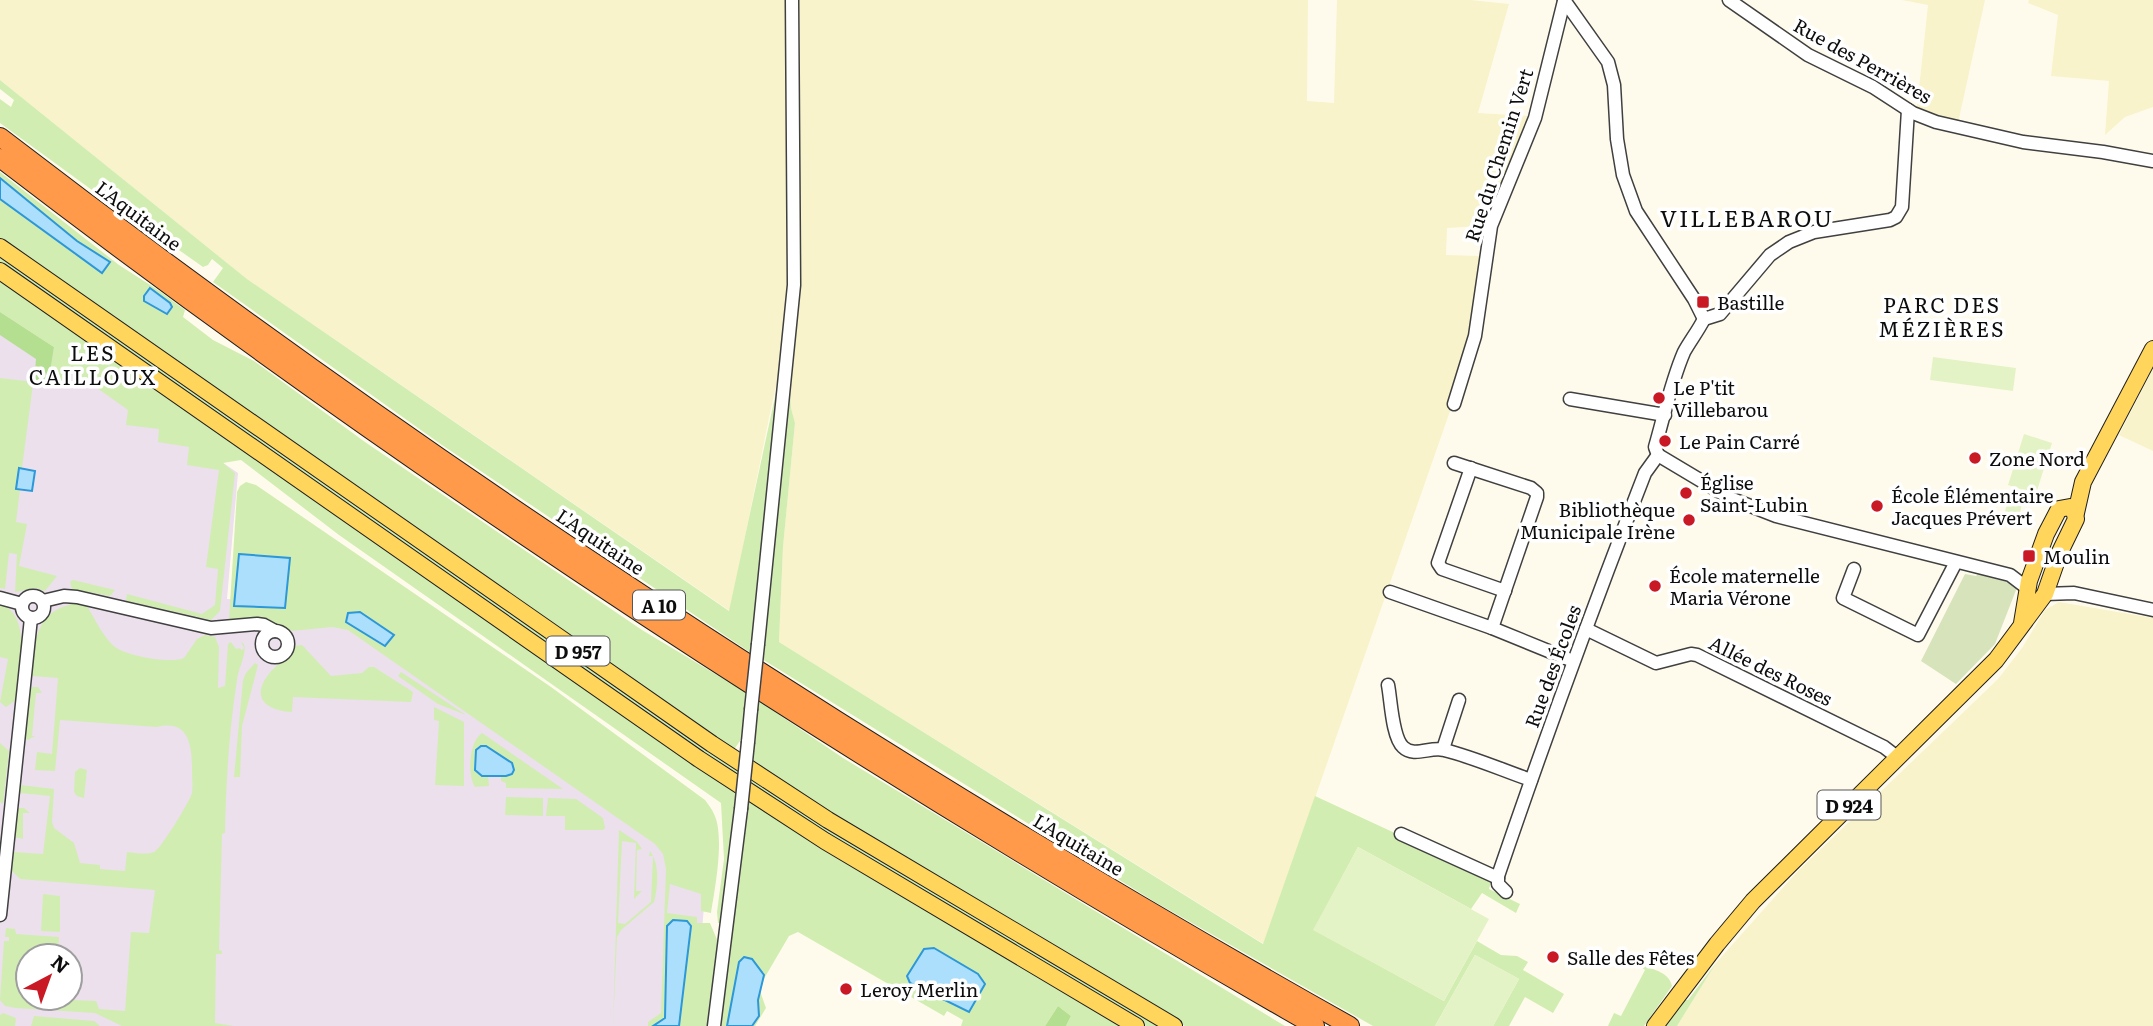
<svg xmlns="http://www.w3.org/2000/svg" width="2153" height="1026" font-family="Literata,serif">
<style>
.industrial{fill:#ebe0ec;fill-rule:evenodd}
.farmland{fill:#f8f3ca}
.green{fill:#d2edb2}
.forest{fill:#b5df90}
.cemetery{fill:#d7e3bb}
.pitch{fill:#e4f3c5}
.water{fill:#acdffc;stroke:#2c97d9;stroke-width:2}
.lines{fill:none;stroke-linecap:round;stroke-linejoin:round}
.minor-casing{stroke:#404040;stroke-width:15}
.major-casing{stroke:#1e1e1e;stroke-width:18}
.highway-casing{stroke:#1e1e1e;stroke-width:20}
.minor{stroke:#fff;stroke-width:12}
.major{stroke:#ffd55c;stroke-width:16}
.highway{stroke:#ff9a4a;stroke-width:18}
.minor-bridge-casing{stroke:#404040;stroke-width:15;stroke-linecap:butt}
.minor-bridge{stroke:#fff;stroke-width:12}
.poi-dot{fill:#c91924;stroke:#fff;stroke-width:2.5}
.labels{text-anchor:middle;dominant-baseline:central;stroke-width:7;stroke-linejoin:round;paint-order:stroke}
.shield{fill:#fff;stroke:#565656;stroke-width:2}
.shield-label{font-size:18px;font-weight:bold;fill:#0d0d0d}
.street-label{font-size:19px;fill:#0d0d0d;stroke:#fff}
.poi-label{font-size:19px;fill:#0d0d0d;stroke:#fff;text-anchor:start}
.neighbourhood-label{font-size:21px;letter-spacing:2px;fill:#0d0d0d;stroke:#fff}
.quarter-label{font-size:23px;letter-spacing:2px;fill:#0d0d0d;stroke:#fff}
</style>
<rect width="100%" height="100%" fill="#fffbec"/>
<path class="industrial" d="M0,312L238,473L227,599L346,607L708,859L694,1026H0ZM28,956H70V998H28Z"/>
<g class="farmland">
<polygon points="0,0 1308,0 1307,101 1334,103 1337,0 1471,0 1509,4 1478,113 1529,116 1483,226 1447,228 1446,255 1480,256 1471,351 1264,944 779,642 783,547 795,423 791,408 789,365 781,364 770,413 730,611 247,279 0,80"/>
<polygon points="1902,0 1985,0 1958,123 1917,107 1928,5"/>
<polygon points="2029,0 2153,0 2153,107 2125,117 2105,135 2109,81 2051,76 2058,15 2028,3"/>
<polygon points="2153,369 2153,451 2119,435"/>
<polygon points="2059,602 2153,618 2153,1026 1677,1026 1716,963 1797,872 1998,679 2022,648 2045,610"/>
</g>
<g class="green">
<polygon points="0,80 247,279 729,611 782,364 751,653 442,445 213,282 223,268 212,259 208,265 203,267 169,243 135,224 118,209 0,123 0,99 11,107 14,100 0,89"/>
<polygon points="0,172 119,265 161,292 185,310 183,317 213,340 254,361 365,442 642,630 747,693 742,738 733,751 0,238"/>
<polygon points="0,254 739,769 738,779 0,265"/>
<polygon points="0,281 737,793 724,923 718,923 717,912 724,859 721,803 339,535 241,460 223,463 235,473 220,611 211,620 126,601 127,594 202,614 215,605 218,569 206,567 219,470 187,465 189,447 158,442 159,429 126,425 128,410 69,368 66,382 51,379 33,384 22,468 20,468 17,489 20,489 16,522 27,524 19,566 57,576 45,591 36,588 15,592 17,554 9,553 5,589 0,588 0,378 34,382 49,378 54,347 0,312"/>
<polygon points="789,365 791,408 795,423 783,547 779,642 1263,944 1315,796 1492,878 1489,889 1520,904 1516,913 1482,893 1471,909 1358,847 1314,930 1444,1001 1477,941 1501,955 1517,956 1528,962 1523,970 1564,994 1553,1013 1525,997 1509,1026 1493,1026 1519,979 1475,955 1435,1026 1373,1026 1155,902 762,659"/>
<path d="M246,482L256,485L551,687L705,800C708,804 712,809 714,814C725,836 715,888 711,913L701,911V894L670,884L667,913L697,917V923H710L718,942L710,1026H648V1022L661,1013L666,869L663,854L655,844L348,630L332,627L292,631L280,625L258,621L229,620L237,492L240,486Z"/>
<polygon points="73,580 115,590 110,596 72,589 70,582"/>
<path d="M0,603C33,617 19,669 16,700L6,707L0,702L8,659L0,657Z"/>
<path d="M74,603L87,606C95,619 103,637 115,647C127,656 171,664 184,658L197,639L205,635L215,637L219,647L218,688L225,686L228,644L231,642L236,649L239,648L242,650L244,648L241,642L244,644C247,655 238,668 237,680C229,731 226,782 225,833L222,834L219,950L222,951V954H216L215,1023L234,1026H122L95,1013L16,1008L5,1006L0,1000L4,941H9V937H5L6,928L15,929L16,934L59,937L58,956H28V998L96,1001L99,1009L125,1011L131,932L149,933L155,890L20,879L12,871L14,852L43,854L50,796L20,793V785L54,789L52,822L54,828L74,843L80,863L100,865V869L125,871L127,852C136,853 146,855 154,852C161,849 190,801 192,793C193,786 192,778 192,771C192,747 190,719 157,727L60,720L55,771L35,770L37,752L52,754L58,678L32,676C33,652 34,621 58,609C64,606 70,605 74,603Z"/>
<path d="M302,645L331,676L362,673L369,667H374L413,692L411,702L293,697L292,712C268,711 250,699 268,675C277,663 288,659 294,646Z"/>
<polygon points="255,663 258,665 242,726 240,777 234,777 243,680 246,673"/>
<polygon points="401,672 466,715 438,704 398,676"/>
<polygon points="33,687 38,687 42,693 36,693 32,736 35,736 28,740 25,739 30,688"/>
<polygon points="757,700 843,758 1285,1026 1185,1026 978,905 751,764"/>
<polygon points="434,707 464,722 464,786 435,785 439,721 434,720"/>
<path d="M482,733L563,789L506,788V783L501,781V776L512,774L482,776H488L489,786L475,787C467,775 469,741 482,733Z"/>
<polygon points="0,743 9,751 3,804 0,802"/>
<polygon points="80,768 87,770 84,798 77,796 74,792 75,772"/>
<polygon points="750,776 1165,1026 1146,1026 1020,952 749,787"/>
<polygon points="506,797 543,798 543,816 505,815"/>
<polygon points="548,798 576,799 603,818 605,828 603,830 565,830 565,816 546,816"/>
<polygon points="748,799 1126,1026 1066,1026 1071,1016 1058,1006 1045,1026 961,1026 963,1020 947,1011 944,1016 798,932 789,936 765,977 760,991 766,1008 755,1026 716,1026"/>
<polygon points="18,808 24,808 30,813 23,813 23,839 15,837"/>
<path d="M619,830L637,842L642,849L637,850L636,891H642L634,899L636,843L622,841L618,923L625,924L651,902L653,856H649L650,851C660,864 658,887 654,902L621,930L617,937L613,1026Z"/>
<polygon points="43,894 60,896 60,932 41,931"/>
<polygon points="1716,963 1677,1026 1664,1026 1682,1000 1688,1000"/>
<path d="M1642,965C1654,970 1669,972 1672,986L1644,1026H1608L1614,1013L1621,1016L1645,970L1640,966Z"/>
<polygon points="3,1013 16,1018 15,1026 0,1026 0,1015"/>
<polygon points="34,1016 94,1021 100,1026 31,1026"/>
</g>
<g class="forest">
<polygon points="0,312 54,347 49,378 34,382 36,359 0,335"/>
<polygon points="1058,1006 1071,1016 1066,1026 1045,1026"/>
</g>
<polygon class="cemetery" points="1965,574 1976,576 1978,574 2018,585 1995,644 1956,684 1921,661"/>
<g class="pitch">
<polygon points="1933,357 2016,368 2013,391 1930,380"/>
<polygon points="2024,434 2052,443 2036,494 2008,485"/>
<polygon points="2009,496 2023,499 2017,527 2002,523"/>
<polygon points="1358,847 1489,919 1444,1001 1313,930"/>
<polygon points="1475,955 1519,979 1493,1026 1435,1026"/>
</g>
<g class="water">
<polygon points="0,178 77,241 110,262 102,273 0,199"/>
<polygon points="150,288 170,303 172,307 167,314 144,301 144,296"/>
<polygon points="19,468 35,471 32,491 16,489"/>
<polygon points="239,554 290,558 285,608 234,606"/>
<polygon points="360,612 394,635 385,646 346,622 348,613"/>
<polygon points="481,746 486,746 512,763 514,770 512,774 506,776 482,776 475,770 476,750"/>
<polygon points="673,920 687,921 691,926 679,1026 653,1026 665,1018 667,926"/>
<polygon points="934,948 978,974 985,984 969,1012 910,983 907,976 924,949"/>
<polygon points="744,957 752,959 764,975 758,1000 759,1016 752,1026 727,1026 739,962"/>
</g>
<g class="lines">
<defs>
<g id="minor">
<polyline points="1564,0 1608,62 1614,85 1617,139 1623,175 1636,211 1694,299 1704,319"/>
<polyline points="1729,0 1808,55 1873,87 1913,113 1936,122 2023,142 2103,152 2153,161"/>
<polyline points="1704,319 1720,314 1770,255 1789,242 1814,232 1890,220 1896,217 1902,207 1908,110"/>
<polyline points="1570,399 1665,415"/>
<polyline points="1454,404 1475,336 1491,226 1535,118 1564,1"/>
<polyline points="1658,455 1730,498 1776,516 2010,575 2027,588"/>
<path d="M1658,455L1655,447C1664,416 1671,382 1684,352C1690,341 1698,331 1704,319"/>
<polyline points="1454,463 1531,488 1537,493 1537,497 1492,628"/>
<polyline points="1471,468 1438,563 1442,569 1505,591"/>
<polyline points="1854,569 1843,598 1918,635 1956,562"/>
<polyline points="1390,592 1492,628 1573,661"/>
<polyline points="2045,594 2074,593 2153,610"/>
<circle cx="33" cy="607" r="11"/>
<polyline points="0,598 22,604"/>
<polyline points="43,601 64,596 77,597 211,628 257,624 264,625 275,631"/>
<polyline points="1586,629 1656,663 1691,654 1697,655 1884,747 1897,757"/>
<circle cx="275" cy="644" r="13"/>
<polyline points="758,644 794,285 792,0"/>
<path d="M1388,685C1391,700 1392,737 1403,747C1414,758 1431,746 1444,750C1473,757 1502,770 1531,780"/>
<polyline points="748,742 751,710"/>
<polyline points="1443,749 1459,700"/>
<polyline points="1401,834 1498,878"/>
<path d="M1506,892L1498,884V876C1544,741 1593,607 1645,473L1658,455"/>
<polyline points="0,915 31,618"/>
<polyline points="714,1026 741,809"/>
</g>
<g id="major">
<polyline points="0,247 712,744 828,820 1174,1026"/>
<polyline points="0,271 699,759 825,841 1136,1026"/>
<polyline points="2076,513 2083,482 2153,349"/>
<polyline points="1655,1026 1717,944 1753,901 1996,660 2045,594 2059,554 2076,519 2074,510 2070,507 2059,509 2046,534 2029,581 2022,623"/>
</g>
<g id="highway">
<path d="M0,137C427,465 880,762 1350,1026"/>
<path d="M0,158C417,478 859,766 1315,1026"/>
</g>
</defs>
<use href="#minor" class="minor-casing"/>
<use href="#major" class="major-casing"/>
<use href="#highway" class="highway-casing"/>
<use href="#minor" class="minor"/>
<use href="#major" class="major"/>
<use href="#highway" class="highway"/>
<defs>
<g id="minor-bridge">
<polyline points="751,710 758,644"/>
<polyline points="741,809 748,742"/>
</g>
</defs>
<use href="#minor-bridge" class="minor-bridge-casing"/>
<use href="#minor-bridge" class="minor-bridge"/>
</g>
<g class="poi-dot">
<rect x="1696" y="295" width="14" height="14" rx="3.5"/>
<circle cx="1659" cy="398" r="7"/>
<circle cx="1665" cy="441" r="7"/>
<circle cx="1975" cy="458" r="7"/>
<circle cx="1686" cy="493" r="7"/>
<circle cx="1877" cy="506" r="7"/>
<circle cx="1689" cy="520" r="7"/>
<rect x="2022" y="549" width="14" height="14" rx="3.5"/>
<circle cx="1655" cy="586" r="7"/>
<circle cx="1553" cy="957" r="7"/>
<circle cx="846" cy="989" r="7"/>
</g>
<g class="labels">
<g class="shield">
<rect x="633" y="590.5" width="52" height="29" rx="5"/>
<rect x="546.5" y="636.5" width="63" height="29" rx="5"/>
<rect x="1817.5" y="790.5" width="63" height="29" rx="5"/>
</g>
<g class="shield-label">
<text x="659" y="605">A 10</text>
<text x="578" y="651">D 957</text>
<text x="1849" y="805">D 924</text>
</g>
<g class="street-label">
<text transform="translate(1863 60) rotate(29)">Rue des Perrières</text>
<text transform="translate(1498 155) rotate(-72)">Rue du Chemin Vert</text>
<text transform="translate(139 215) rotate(37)">L'Aquitaine</text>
<text transform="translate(601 541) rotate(34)">L'Aquitaine</text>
<text transform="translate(1552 666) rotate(-70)">Rue des Écoles</text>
<text transform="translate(1771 670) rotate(26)">Allée des Roses</text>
<text transform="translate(1079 844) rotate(31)">L'Aquitaine</text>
</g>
<g class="poi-label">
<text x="1717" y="302">Bastille</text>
<text x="1673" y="387">Le P'tit<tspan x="1673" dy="22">Villebarou</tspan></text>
<text x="1679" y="441">Le Pain Carré</text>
<text x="1989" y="458">Zone Nord</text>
<text x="1700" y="482">Église<tspan x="1700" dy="22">Saint-Lubin</tspan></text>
<text x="1891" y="495">École Élémentaire<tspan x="1891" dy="22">Jacques Prévert</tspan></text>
<text x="1675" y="509" text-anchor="end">Bibliothèque<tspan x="1675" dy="22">Municipale Irène</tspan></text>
<text x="2043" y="556">Moulin</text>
<text x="1669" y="575">École maternelle<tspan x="1669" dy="22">Maria Vérone</tspan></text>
<text x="1567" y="957">Salle des Fêtes</text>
<text x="860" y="989">Leroy Merlin</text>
</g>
<g class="neighbourhood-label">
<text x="1942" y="303">PARC DES<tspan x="1942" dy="24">MÉZIÈRES</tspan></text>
<text x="93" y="351">LES<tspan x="93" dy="24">CAILLOUX</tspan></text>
</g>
<g class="quarter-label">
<text x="1747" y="217">VILLEBAROU</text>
</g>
</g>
<g transform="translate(49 977) rotate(41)"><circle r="33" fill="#ffffff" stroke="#9e9e9e" stroke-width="2"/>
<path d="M0-5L12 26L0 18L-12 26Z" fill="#c91924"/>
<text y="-10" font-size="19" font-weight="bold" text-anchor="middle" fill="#0d0d0d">N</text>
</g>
</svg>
